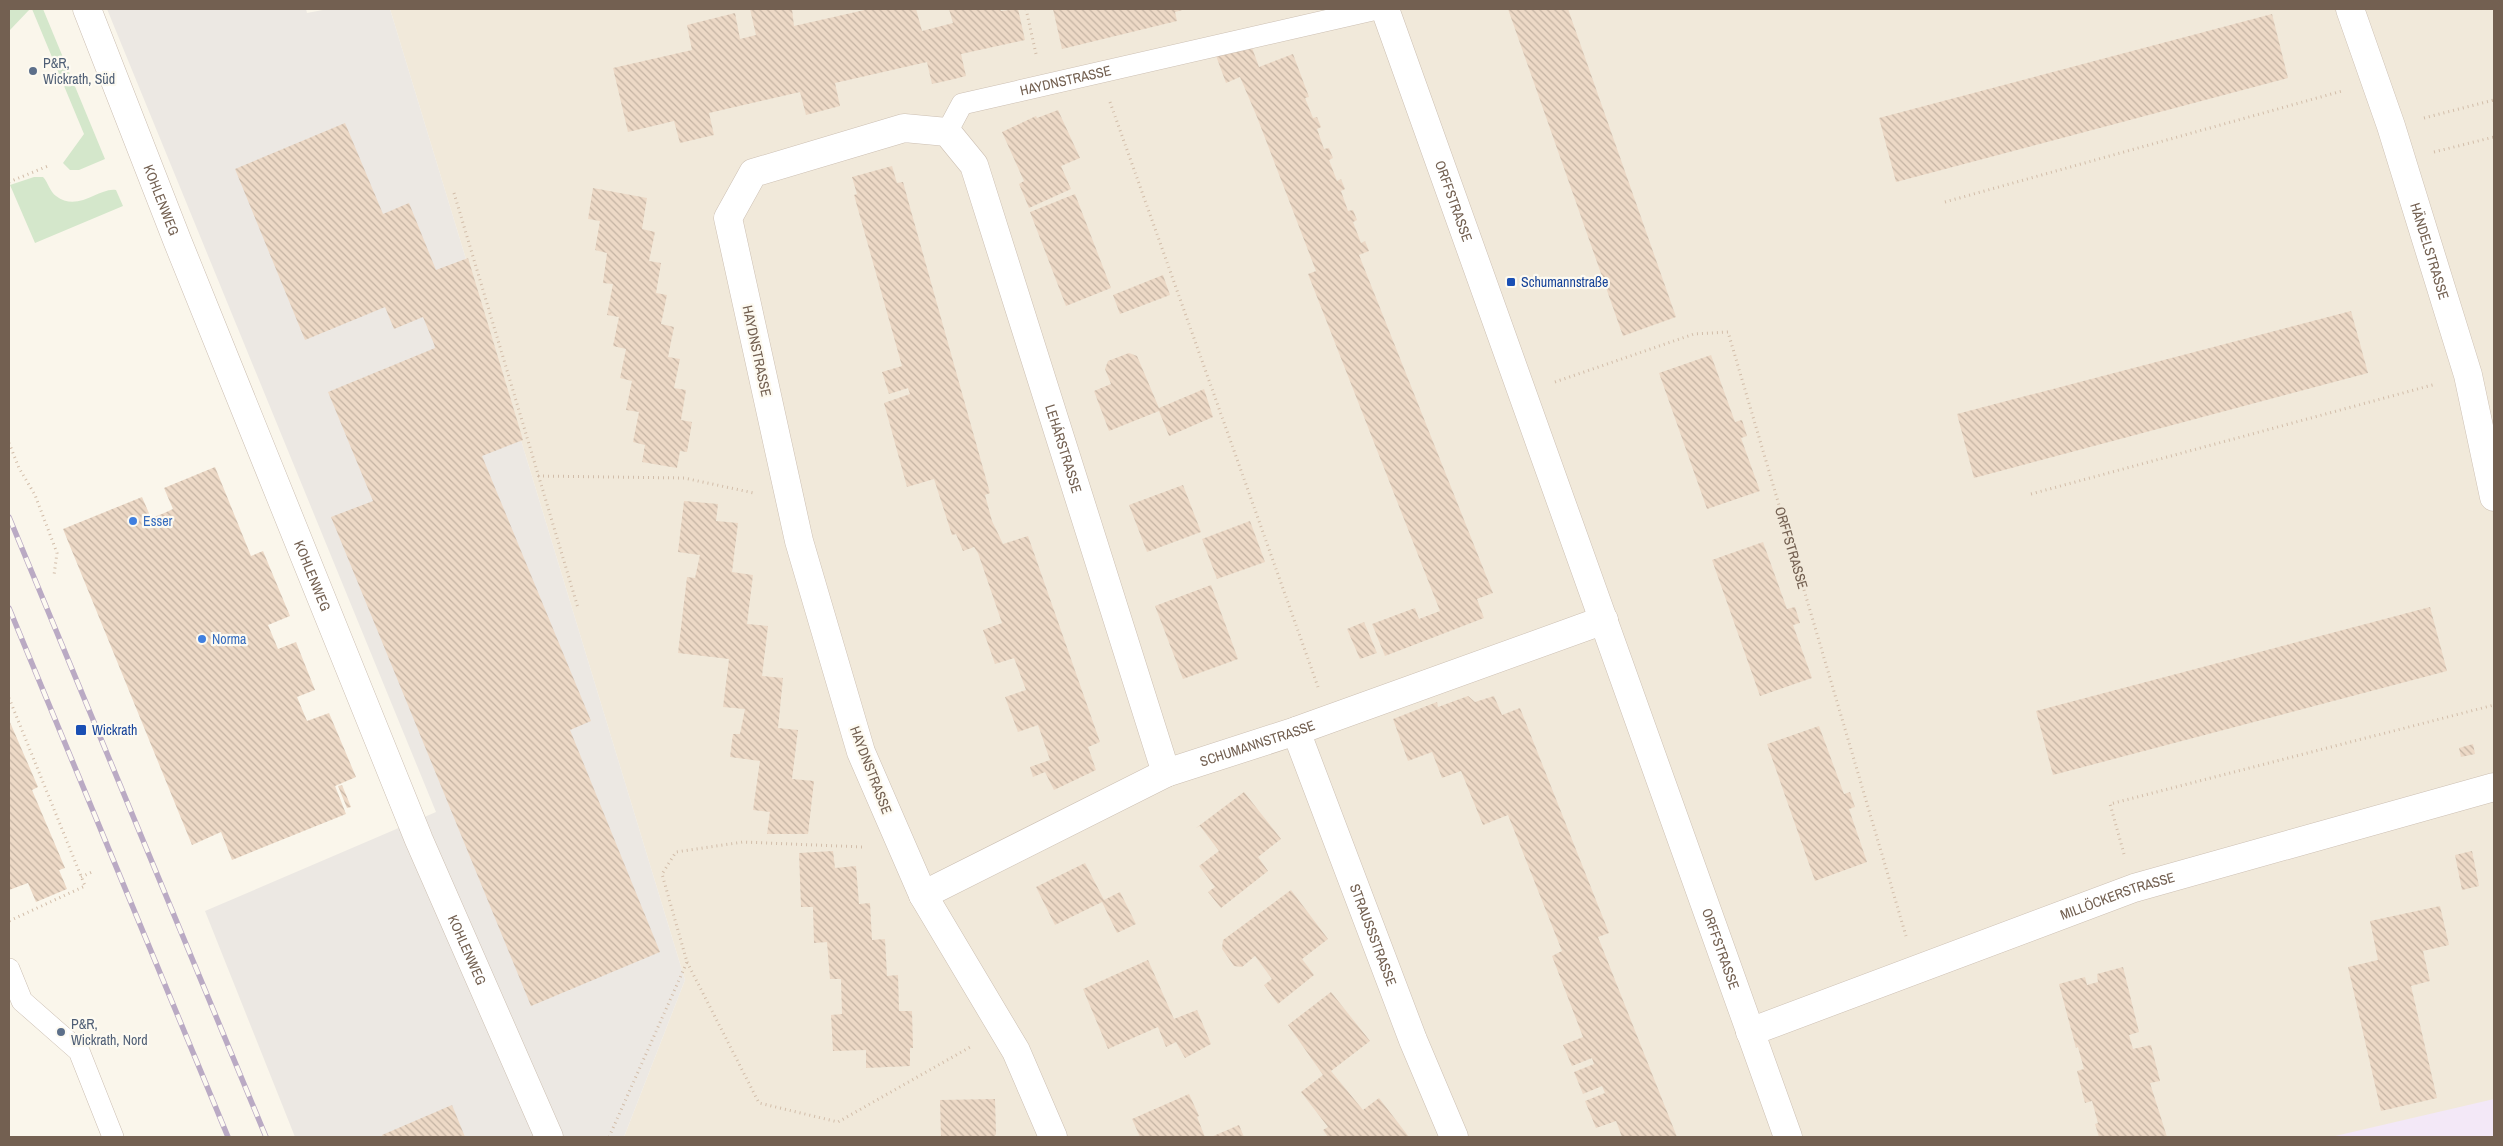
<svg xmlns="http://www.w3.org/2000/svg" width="2503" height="1146" font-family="'Archivo Narrow',sans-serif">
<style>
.residential{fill:#f1e9da}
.industrial{fill:#ece8e3}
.education{fill:#f3e8f7}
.green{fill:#d4e7cb}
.building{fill:url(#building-back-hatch)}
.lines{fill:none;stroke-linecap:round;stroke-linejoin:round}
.service-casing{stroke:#ccbfb2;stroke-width:22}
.minor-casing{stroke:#ccbfb2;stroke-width:29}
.path{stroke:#d2bda9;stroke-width:3;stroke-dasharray:1 4;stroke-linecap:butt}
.service{stroke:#fff;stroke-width:21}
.minor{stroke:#fff;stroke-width:28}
.rail-casing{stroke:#baaac4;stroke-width:5.5}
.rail{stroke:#fdfaf1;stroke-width:4;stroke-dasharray:11;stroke-linecap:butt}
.service-dot{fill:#5c6f8a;stroke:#fdfaf1;stroke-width:2}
.transit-dot{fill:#1a4fb4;stroke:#fdfaf1;stroke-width:2}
.shop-dot{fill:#3f7fe0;stroke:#fdfaf1;stroke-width:2}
.labels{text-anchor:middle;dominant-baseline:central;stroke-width:4.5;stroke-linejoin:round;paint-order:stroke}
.service-label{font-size:14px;fill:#4e5e75;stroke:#fdfaf1;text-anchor:start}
.street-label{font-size:14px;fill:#736051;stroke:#fdfaf1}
.transit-label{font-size:14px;fill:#164399;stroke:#fdfaf1;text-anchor:start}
.shop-label{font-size:14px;fill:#366cbe;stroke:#fdfaf1;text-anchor:start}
</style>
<defs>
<pattern id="building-back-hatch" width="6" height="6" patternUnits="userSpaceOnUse" patternTransform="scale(1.25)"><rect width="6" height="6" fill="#edd9c6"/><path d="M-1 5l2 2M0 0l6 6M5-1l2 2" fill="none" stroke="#c4b3a3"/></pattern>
</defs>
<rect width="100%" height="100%" fill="#faf6eb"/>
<polygon class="residential" points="390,9 2494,9 2494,1137 624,1137 685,980"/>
<polygon class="industrial" points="107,9 306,9 307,13 328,9 390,9 685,980 624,1137 295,1137 205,911 436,812"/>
<polygon class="education" points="2494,1099 2494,1137 2331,1137"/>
<g class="green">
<polygon points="9,9 30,9 10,30 9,29"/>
<polygon points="32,9 43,9 105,159 79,170 70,170 63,163 84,134"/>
<path d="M34,177H43C48,182 50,192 56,196C78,213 99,187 116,190L123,206L35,243L10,185Z"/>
</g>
<g class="building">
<polygon points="750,9 792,9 794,26 869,9 916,9 922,31 953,23 949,9 1000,9 1001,11 1018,9 1025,40 961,54 966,76 950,80 932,84 927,62 835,83 840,106 806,115 800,92 709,113 714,135 680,143 674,121 628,132 613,68 692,50 687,25 735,13 740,39 756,35"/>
<polygon points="1053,9 1186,9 1175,12 1177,21 1062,49"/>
<polygon points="1508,9 1568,9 1676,317 1623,336"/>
<polygon points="2272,14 2288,78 1896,182 1879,118"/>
<polygon points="1251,45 1259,67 1293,54 1309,97 1305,98 1313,118 1317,117 1321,127 1317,129 1324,149 1329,148 1333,158 1329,160 1337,181 1341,179 1345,189 1341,191 1348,211 1353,210 1357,220 1353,222 1361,243 1365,241 1369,251 1359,255 1493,593 1477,599 1484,618 1385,656 1372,624 1415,608 1419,619 1440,611 1308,274 1316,271 1257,117 1240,77 1226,83 1215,53"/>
<polygon points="1058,110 1080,158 1061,166 1071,189 1029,208 1019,184 1024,181 1002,132 1036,116 1037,118"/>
<polygon points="345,123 383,214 409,203 436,270 468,258 523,440 482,456 591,721 570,730 660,952 531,1006 331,517 373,501 328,392 435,348 434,344 423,317 394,329 385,307 305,340 235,169"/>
<polygon points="892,166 897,183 903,182 911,211 990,493 985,495 992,521 1003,544 1028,536 1100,742 1088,747 1096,770 1054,790 1045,772 1033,777 1030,767 1050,760 1038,725 1018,732 1005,697 1026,690 1014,658 995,664 983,630 1002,623 978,553 974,547 963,551 956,534 952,535 934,479 907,487 884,403 910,394 908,388 889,394 882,372 902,366 854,195 857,194 852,177"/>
<polygon points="593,188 647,198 642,229 655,232 649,261 661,263 656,293 667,295 661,324 674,327 668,357 680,359 674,388 686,390 681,420 692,422 687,452 680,451 677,468 642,462 645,445 633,442 639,412 626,410 632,381 620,378 626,349 613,346 619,317 607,315 613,284 603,283 607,253 595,250 600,221 588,219"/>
<polygon points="1075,194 1111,288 1066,306 1030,212"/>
<polygon points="1163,275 1170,295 1120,314 1113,295"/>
<polygon points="2351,311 2368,373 1974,478 1957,414"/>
<polygon points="1129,353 1137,356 1159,408 1204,389 1213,417 1169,436 1159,411 1109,431 1094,391 1111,384 1105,369 1108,361"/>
<polygon points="1711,355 1735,422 1742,420 1747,436 1741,438 1760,491 1707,509 1659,373"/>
<polygon points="215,467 251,556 263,551 290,616 268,625 278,649 296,642 315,690 297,697 307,721 329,713 356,777 335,786 346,814 232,860 221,832 192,845 63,529 142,497 151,518 162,514 173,509 164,488"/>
<polygon points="1183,485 1201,532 1147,552 1129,505"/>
<polygon points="684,501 718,504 716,521 738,523 732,572 753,575 747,624 768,626 762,676 783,678 778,728 798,730 792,779 814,781 808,834 767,834 770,812 753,810 760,761 730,757 733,734 740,734 745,709 723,707 729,659 678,653 687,577 695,578 700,555 678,552"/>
<polygon points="1250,521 1265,562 1217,579 1202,539"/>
<polygon points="1763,542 1787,609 1795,607 1800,623 1793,625 1812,678 1760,696 1712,560"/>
<polygon points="1211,585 1238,659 1183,679 1155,606"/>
<polygon points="2430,607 2447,671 2053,775 2036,711"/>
<polygon points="1364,622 1377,653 1360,659 1347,629"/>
<polygon points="1468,696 1475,702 1494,696 1502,715 1520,708 1609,933 1598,937 1677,1137 1622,1137 1616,1121 1596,1128 1585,1101 1605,1093 1602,1086 1583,1094 1574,1072 1594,1064 1592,1058 1572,1066 1563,1045 1583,1037 1552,956 1562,951 1508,815 1483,825 1461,771 1442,778 1432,752 1408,761 1393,719 1437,702 1438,707"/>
<polygon points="9,720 38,787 32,790 65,868 59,870 67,889 36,902 28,883 9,890"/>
<polygon points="1819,726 1844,794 1850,792 1855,807 1849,809 1867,862 1815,881 1767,744"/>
<polygon points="2473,744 2475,754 2461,757 2459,748"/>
<polygon points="342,785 351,807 347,808 338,786"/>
<polygon points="1244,792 1281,839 1258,857 1268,871 1221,908 1208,892 1215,887 1199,866 1219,851 1200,826 1196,828"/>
<polygon points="833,851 835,868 856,866 859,904 870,903 872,940 885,939 887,976 898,975 899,1011 912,1011 913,1048 910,1048 910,1066 866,1068 866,1050 833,1051 831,1015 842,1014 841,979 830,979 827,942 814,943 813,907 801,907 799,853"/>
<polygon points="2472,851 2479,886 2462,890 2455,855"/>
<polygon points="1085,863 1104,900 1120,892 1136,924 1117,933 1102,902 1055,925 1036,887"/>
<polygon points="1291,890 1328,939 1302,959 1314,975 1278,1004 1264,985 1272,979 1255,956 1242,967 1234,966 1222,949 1223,940"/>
<polygon points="2440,906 2449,945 2423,951 2430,981 2411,986 2437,1098 2381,1111 2348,967 2378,960 2370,921"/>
<polygon points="1148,960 1174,1019 1197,1010 1211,1044 1185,1058 1176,1042 1166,1047 1158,1027 1108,1049 1083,989"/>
<polygon points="2123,967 2139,1032 2129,1035 2133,1049 2151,1045 2160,1081 2150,1083 2167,1137 2099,1137 2095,1124 2098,1123 2092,1101 2085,1103 2077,1071 2084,1069 2078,1047 2076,1048 2059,984 2085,977 2087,985 2098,982 2097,974"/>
<polygon points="1331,992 1370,1041 1331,1071 1363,1110 1379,1098 1409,1137 1328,1137 1323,1130 1328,1127 1301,1092 1323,1075 1288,1025"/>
<polygon points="1189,1094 1199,1116 1197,1117 1205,1137 1140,1137 1132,1119"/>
<polygon points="995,1099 996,1134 994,1137 941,1137 940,1100"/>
<polygon points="452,1105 465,1137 383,1137 382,1135"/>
<polygon points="1239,1125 1244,1137 1211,1137"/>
</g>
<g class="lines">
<defs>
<g id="service">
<path id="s2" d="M947,132L962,104L1377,9"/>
<polyline points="9,969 22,1001 79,1051 113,1137"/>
</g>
<g id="minor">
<path id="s3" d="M87,9L177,240L419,840L549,1137"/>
<path id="s4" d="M1385,9L1788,1137"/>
<path id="s5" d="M2350,9L2391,126L2468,375L2494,497"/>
<path id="s6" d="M1296,731L1413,1040L1454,1137"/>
<path id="s7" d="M923,895L1166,773L1296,731L1604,620"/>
<path id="s8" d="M1750,1032L2134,888L2494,787"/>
<path id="s9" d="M1053,1137L1016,1051L923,895L861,752L799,541L728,218L753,173L904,128L947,132L974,165L1166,773"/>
</g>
</defs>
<use href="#service" class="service-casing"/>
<use href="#minor" class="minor-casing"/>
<g class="path">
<polyline points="1026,9 1036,54"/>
<polyline points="1110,102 1318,687"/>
<polyline points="2424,118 2494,100"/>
<polyline points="2434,152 2494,137"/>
<polyline points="9,182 48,166"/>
<polyline points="454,193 578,608"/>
<polyline points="1945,202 2342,91"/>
<path id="s1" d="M1555,382L1694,334L1728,332L1906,936"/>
<polyline points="9,443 19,468 35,495 57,553 54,575"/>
<polyline points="538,476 684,478 754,493"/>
<polyline points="2031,494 2436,384"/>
<polyline points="9,698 85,886 9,921"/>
<polyline points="2124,854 2110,804 2494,705"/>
<polyline points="81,877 92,872"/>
<polyline points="687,962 759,1103 838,1122 972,1046"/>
<polyline points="609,1137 687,962 662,874 676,852 743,842 863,847"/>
</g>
<use href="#service" class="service"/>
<use href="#minor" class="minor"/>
<defs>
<g id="rail">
<polyline points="9,517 266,1137"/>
<polyline points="9,608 228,1137"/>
</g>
</defs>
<use href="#rail" class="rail-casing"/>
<use href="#rail" class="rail"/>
</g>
<g class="service-dot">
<circle cx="33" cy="71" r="5"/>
<circle cx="61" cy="1032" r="5"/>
</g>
<g class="transit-dot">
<rect x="1506" y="277" width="10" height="10" rx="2.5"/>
<rect x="75" y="724" width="12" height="12" rx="2.5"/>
</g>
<g class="shop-dot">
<circle cx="133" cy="521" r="5"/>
<circle cx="202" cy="639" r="5"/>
</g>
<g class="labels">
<g class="service-label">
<text x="43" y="63">P&amp;R,<tspan x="43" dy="16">Wickrath, Süd</tspan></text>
<text x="71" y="1024">P&amp;R,<tspan x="71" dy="16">Wickrath, Nord</tspan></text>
</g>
<g class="street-label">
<text stroke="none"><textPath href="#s2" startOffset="138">HAYDNSTRASSE</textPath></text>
<text stroke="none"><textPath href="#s3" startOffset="205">KOHLENWEG</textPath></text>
<text stroke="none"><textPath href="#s4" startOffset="204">ORFFSTRASSE</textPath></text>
<text stroke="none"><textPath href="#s5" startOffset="255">HÄNDELSTRASSE</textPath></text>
<text transform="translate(757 351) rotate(78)">HAYDNSTRASSE</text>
<text stroke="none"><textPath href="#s9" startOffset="1574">LEHÁRSTRASSE</textPath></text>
<text stroke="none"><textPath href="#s1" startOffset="406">ORFFSTRASSE</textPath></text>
<text stroke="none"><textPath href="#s3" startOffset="610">KOHLENWEG</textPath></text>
<text stroke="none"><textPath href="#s7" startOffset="368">SCHUMANNSTRASSE</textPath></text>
<text transform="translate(871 770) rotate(69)">HAYDNSTRASSE</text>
<text stroke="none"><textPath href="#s8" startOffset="392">MILLÖCKERSTRASSE</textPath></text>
<text stroke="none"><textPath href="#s6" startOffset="218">STRAUSSSTRASSE</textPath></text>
<text stroke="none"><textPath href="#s4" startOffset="998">ORFFSTRASSE</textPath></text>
<text stroke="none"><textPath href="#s3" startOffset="1015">KOHLENWEG</textPath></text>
</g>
<g class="transit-label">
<text x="1521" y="282">Schumannstraße</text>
<text x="92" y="730">Wickrath</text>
</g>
<g class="shop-label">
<text x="143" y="521">Esser</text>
<text x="212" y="639">Norma</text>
</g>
</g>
<rect width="2503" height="1146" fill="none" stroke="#736051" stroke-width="20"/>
</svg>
